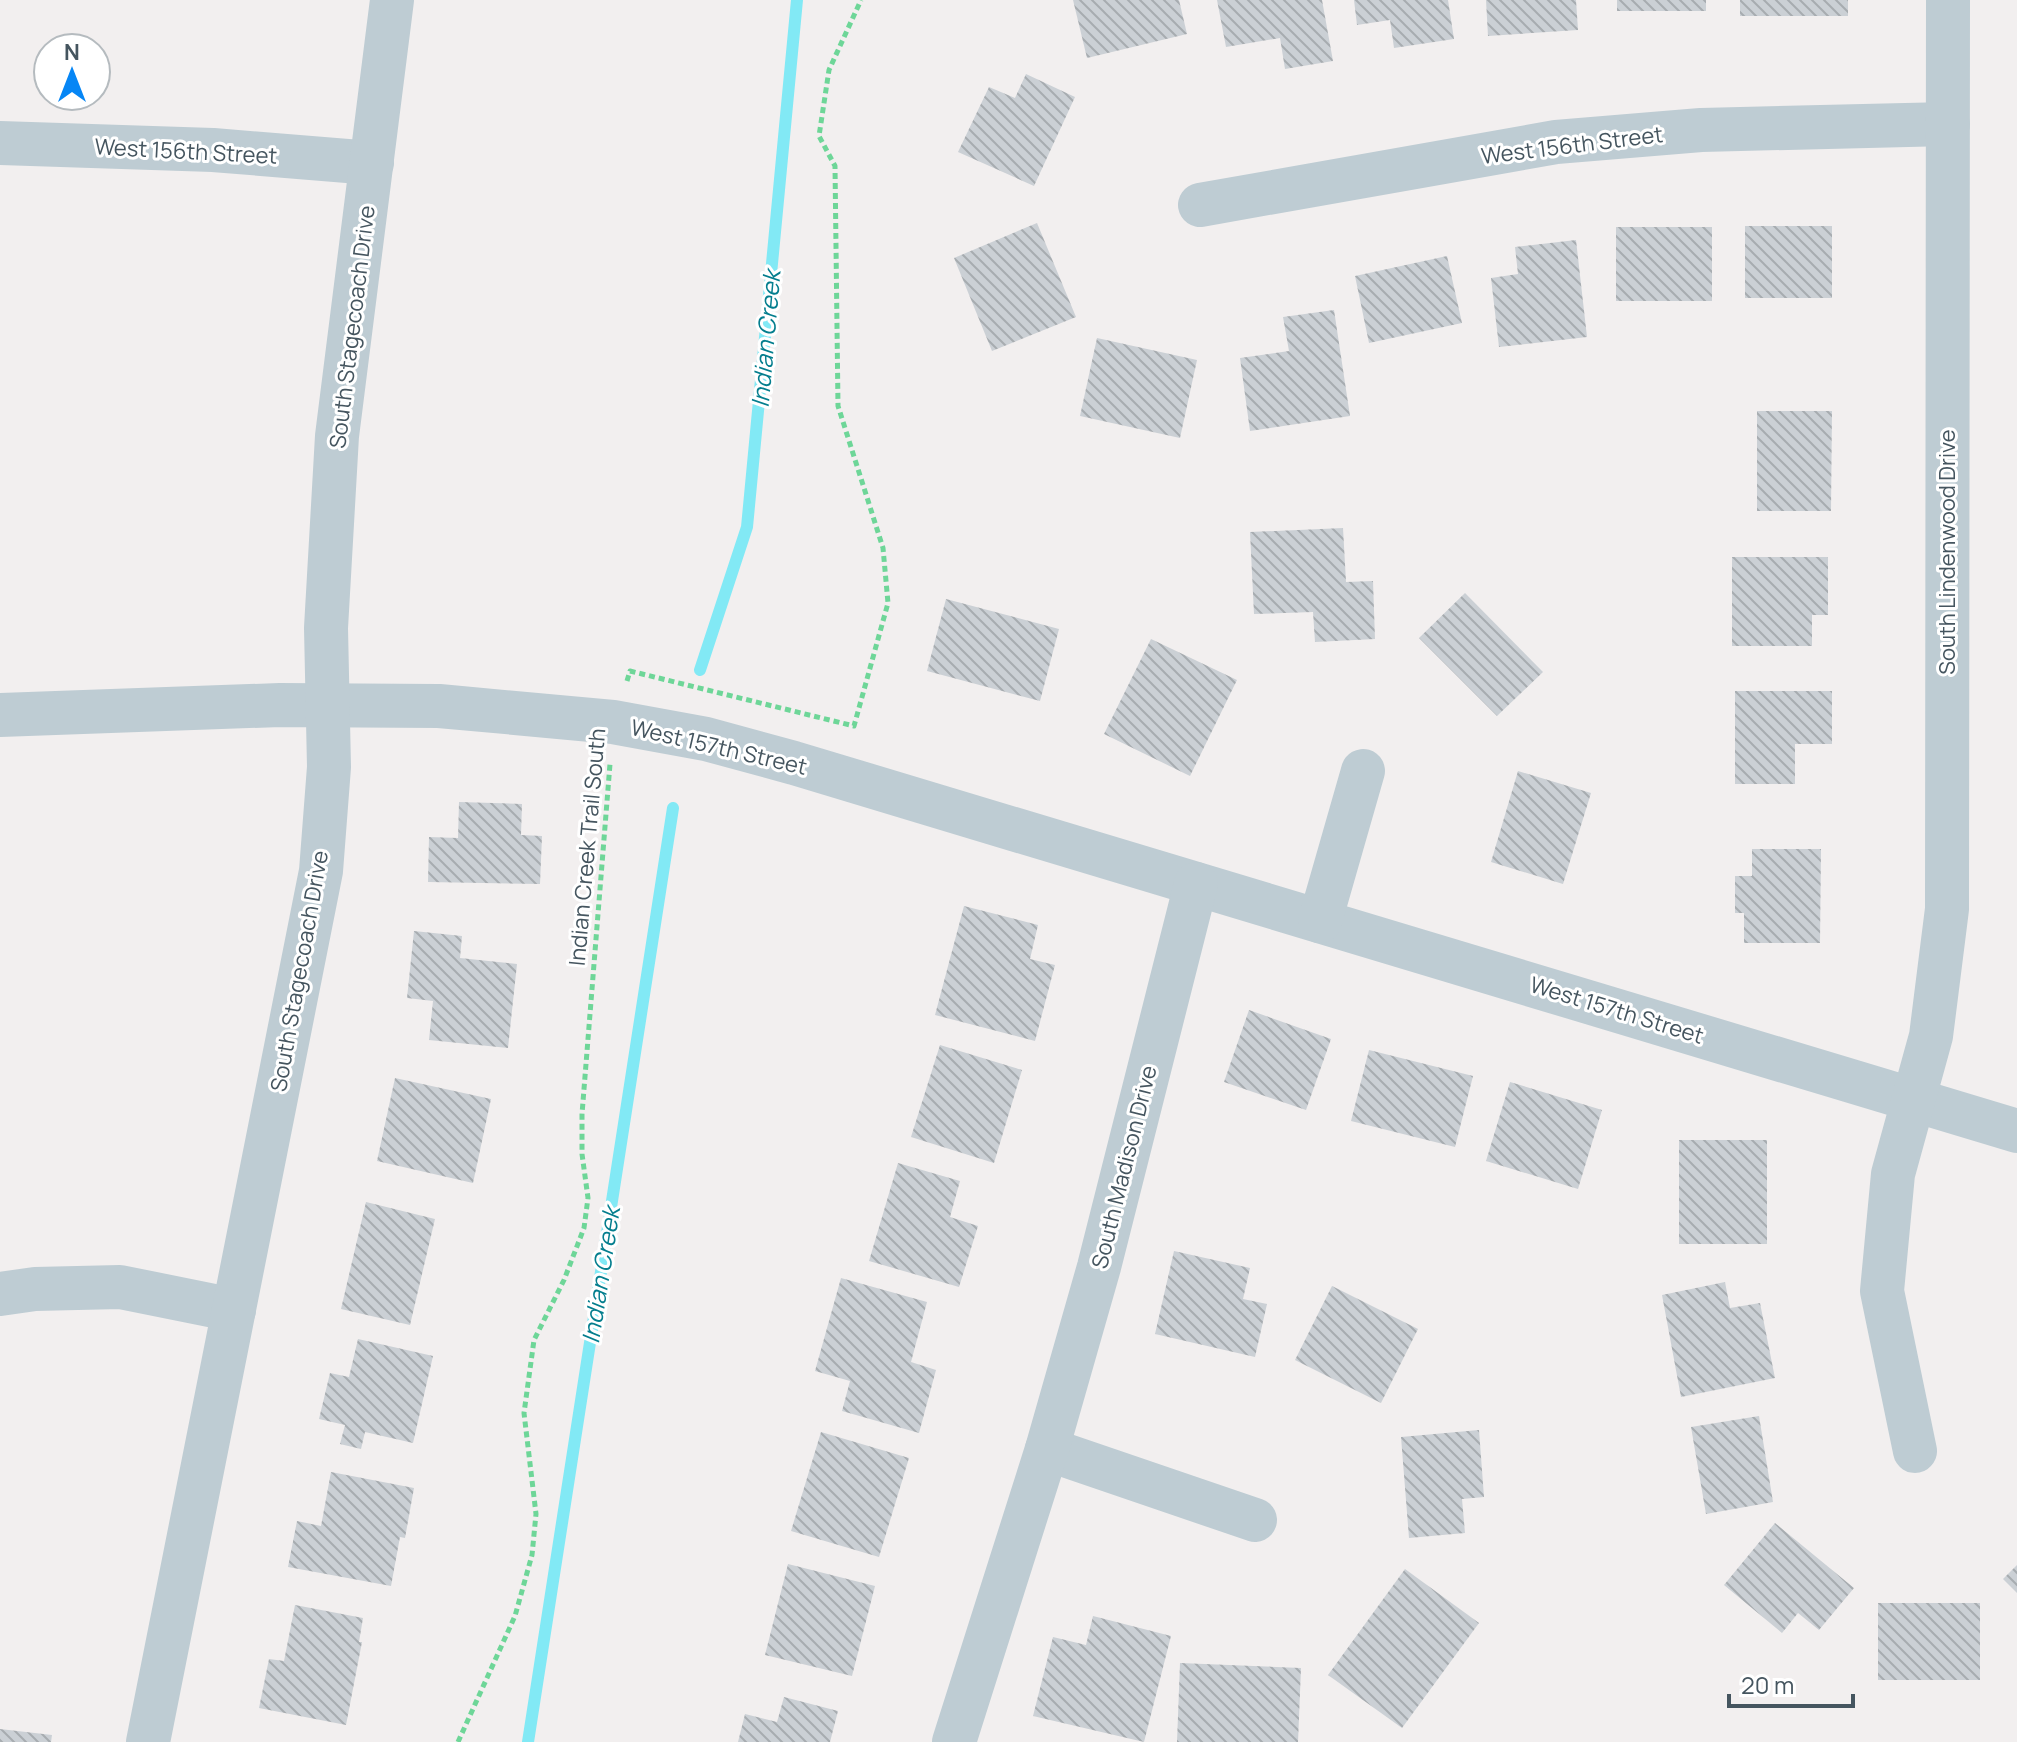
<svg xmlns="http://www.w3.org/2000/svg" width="2017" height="1742" font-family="Manrope,sans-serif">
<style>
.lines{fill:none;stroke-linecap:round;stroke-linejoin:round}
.stream{stroke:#82e9f5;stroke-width:12}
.building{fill:url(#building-back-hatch)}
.path{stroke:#6ed698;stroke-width:5;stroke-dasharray:6 4;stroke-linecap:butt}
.minor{stroke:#beccd3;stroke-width:44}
.labels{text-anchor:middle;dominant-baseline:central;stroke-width:6;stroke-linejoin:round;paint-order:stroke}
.street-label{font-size:22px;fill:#45555f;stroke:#fff}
.water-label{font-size:24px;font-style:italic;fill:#047e8e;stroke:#fff}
</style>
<defs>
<pattern id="building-back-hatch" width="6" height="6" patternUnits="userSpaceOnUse" patternTransform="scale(2)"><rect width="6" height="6" fill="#cbd0d5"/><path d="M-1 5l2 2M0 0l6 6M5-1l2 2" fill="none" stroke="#a7acb0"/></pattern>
</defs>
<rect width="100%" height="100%" fill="#f2efef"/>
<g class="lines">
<g class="stream">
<polyline points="700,670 747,527 797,0"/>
<polyline points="528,1742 673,808"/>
</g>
</g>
<g class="building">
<polygon points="1073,0 1179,0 1187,34 1087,58"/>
<polygon points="1217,0 1322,0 1333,61 1285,69 1280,38 1226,47"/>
<polygon points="1354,0 1448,0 1454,39 1394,48 1390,20 1357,25"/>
<polygon points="1486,0 1576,0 1578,30 1488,36"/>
<rect x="1617" y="0" width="89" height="11"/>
<rect x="1740" y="0" width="108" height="16"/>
<polygon points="1026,74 1075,97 1034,186 958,152 989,87 1015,98"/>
<polygon points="1037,223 1076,317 992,351 954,258"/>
<rect x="1745" y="226" width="87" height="72"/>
<rect x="1616" y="227" width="96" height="74"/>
<polygon points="1576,240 1587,337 1499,347 1491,278 1518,274 1515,247"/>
<polygon points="1447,256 1462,323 1369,343 1355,276"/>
<polygon points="1334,310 1350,416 1250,431 1240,358 1289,351 1283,317"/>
<polygon points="1097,338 1197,360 1180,438 1080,416"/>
<polygon points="1757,411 1832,411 1831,511 1757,511"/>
<polygon points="1343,528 1346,582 1373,581 1375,639 1315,642 1313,612 1254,614 1250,532"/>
<polygon points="1732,557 1828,557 1828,615 1812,615 1812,646 1732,646"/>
<polygon points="1465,593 1543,672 1497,716 1419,638"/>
<polygon points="946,599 1059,629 1040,701 927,671"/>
<polygon points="1151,639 1237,680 1190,776 1104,734"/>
<polygon points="1735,691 1832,691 1832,744 1795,744 1795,784 1735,784"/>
<polygon points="1518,771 1591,793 1563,884 1491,862"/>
<polygon points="459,802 522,804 521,835 542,836 540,884 428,882 429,837 458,838"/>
<polygon points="1752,849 1821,849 1820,943 1744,943 1744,913 1735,913 1735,876 1752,876"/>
<polygon points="964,906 1038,925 1030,959 1055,965 1035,1041 935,1015"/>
<polygon points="414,931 462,936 460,958 517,964 508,1048 429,1040 433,1001 407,998"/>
<polygon points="1249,1010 1331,1039 1306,1110 1224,1082"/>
<polygon points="940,1045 1022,1070 994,1163 911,1137"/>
<polygon points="1369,1050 1473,1076 1455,1147 1351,1121"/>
<polygon points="395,1078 491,1099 473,1183 377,1161"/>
<polygon points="1510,1082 1602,1110 1578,1189 1486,1161"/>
<rect x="1679" y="1140" width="88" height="104"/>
<polygon points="898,1163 960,1181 950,1217 978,1226 959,1287 869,1261"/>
<polygon points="366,1202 435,1219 410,1325 341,1309"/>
<polygon points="1174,1251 1250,1268 1243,1299 1267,1304 1255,1357 1155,1334"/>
<polygon points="841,1278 927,1302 911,1362 936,1370 919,1433 842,1411 850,1381 815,1371"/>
<polygon points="1725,1282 1730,1308 1760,1303 1775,1378 1681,1397 1662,1295"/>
<polygon points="1332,1286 1418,1329 1381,1403 1295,1360"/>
<polygon points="358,1339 433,1356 413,1443 365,1432 361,1449 340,1444 345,1425 319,1419 330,1373 349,1377"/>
<polygon points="1759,1416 1773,1502 1706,1514 1691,1427"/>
<polygon points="1479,1430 1484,1497 1462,1499 1465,1533 1409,1538 1401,1437"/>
<polygon points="821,1432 909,1458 879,1557 791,1531"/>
<polygon points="331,1472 414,1488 405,1538 400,1537 391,1586 288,1567 297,1521 321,1526"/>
<polygon points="1775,1523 1854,1588 1819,1630 1798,1613 1782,1633 1724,1585"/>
<polygon points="788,1564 875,1586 852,1676 765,1655"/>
<polygon points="2017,1565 2017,1593 2003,1579"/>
<polygon points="1405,1569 1479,1623 1402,1728 1328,1675"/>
<rect x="1878" y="1603" width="102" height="77"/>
<polygon points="295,1605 363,1618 359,1642 362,1642 346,1725 259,1708 269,1659 284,1661"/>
<polygon points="1093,1616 1171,1636 1144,1742 1033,1716 1053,1637 1086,1645"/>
<polygon points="1180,1663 1301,1668 1298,1742 1177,1742"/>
<polygon points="784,1697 838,1711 830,1742 738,1742 745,1714 777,1722"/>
<polygon points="0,1729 52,1735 51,1742 0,1742"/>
</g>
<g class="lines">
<g class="path">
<polyline points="627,681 630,671 854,726 888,603 883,548 838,406 835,166 819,136 829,70 861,0"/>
<polyline points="458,1742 515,1616 532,1555 536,1514 524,1413 534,1340 564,1280 584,1228 588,1198 582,1154 582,1114 610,764"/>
</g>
<g class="minor">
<polyline points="0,143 213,150 372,163"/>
<polyline points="1200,205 1556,142 1701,130 1948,124"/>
<polyline points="0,715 280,705 439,706 613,722 706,739 794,763 2017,1131"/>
<polyline points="1320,921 1363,771"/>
<polyline points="0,1294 35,1289 120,1287 234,1310"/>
<polyline points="1047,1449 1255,1520"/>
<polyline points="1915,1451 1882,1291 1893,1174 1931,1036 1947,909 1948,0"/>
<polyline points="148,1742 321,871 329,767 326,628 337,436 392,0"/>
<polyline points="954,1742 1047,1449 1099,1267 1196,884"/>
</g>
</g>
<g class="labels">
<g class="street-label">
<text transform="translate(1572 145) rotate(-7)">West 156th Street</text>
<text transform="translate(186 151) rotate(3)">West 156th Street</text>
<text transform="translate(352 327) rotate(-83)">South Stagecoach Drive</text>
<text transform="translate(1947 552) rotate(-90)">South Lindenwood Drive</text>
<text transform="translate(719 747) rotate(13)">West 157th Street</text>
<text transform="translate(587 847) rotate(-85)">Indian Creek Trail South</text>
<text transform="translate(299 971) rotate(-80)">South Stagecoach Drive</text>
<text transform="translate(1617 1010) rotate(17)">West 157th Street</text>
<text transform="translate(1124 1167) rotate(-76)">South Madison Drive</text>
</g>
<g class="water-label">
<text transform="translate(765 339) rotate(-85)">Indian Creek</text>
<text transform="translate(600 1275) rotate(-81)">Indian Creek</text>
</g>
</g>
<g transform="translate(72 72)"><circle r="38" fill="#ffffff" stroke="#b5bbbf" stroke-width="2"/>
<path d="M0-6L14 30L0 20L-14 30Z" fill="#0686f5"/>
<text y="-12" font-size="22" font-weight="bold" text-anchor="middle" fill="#45555f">N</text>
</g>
<path d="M1729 1694v12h124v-12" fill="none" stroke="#45555f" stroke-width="4"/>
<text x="1741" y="1694" font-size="24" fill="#45555f" stroke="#ffffff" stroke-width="6" paint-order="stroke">20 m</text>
</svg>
